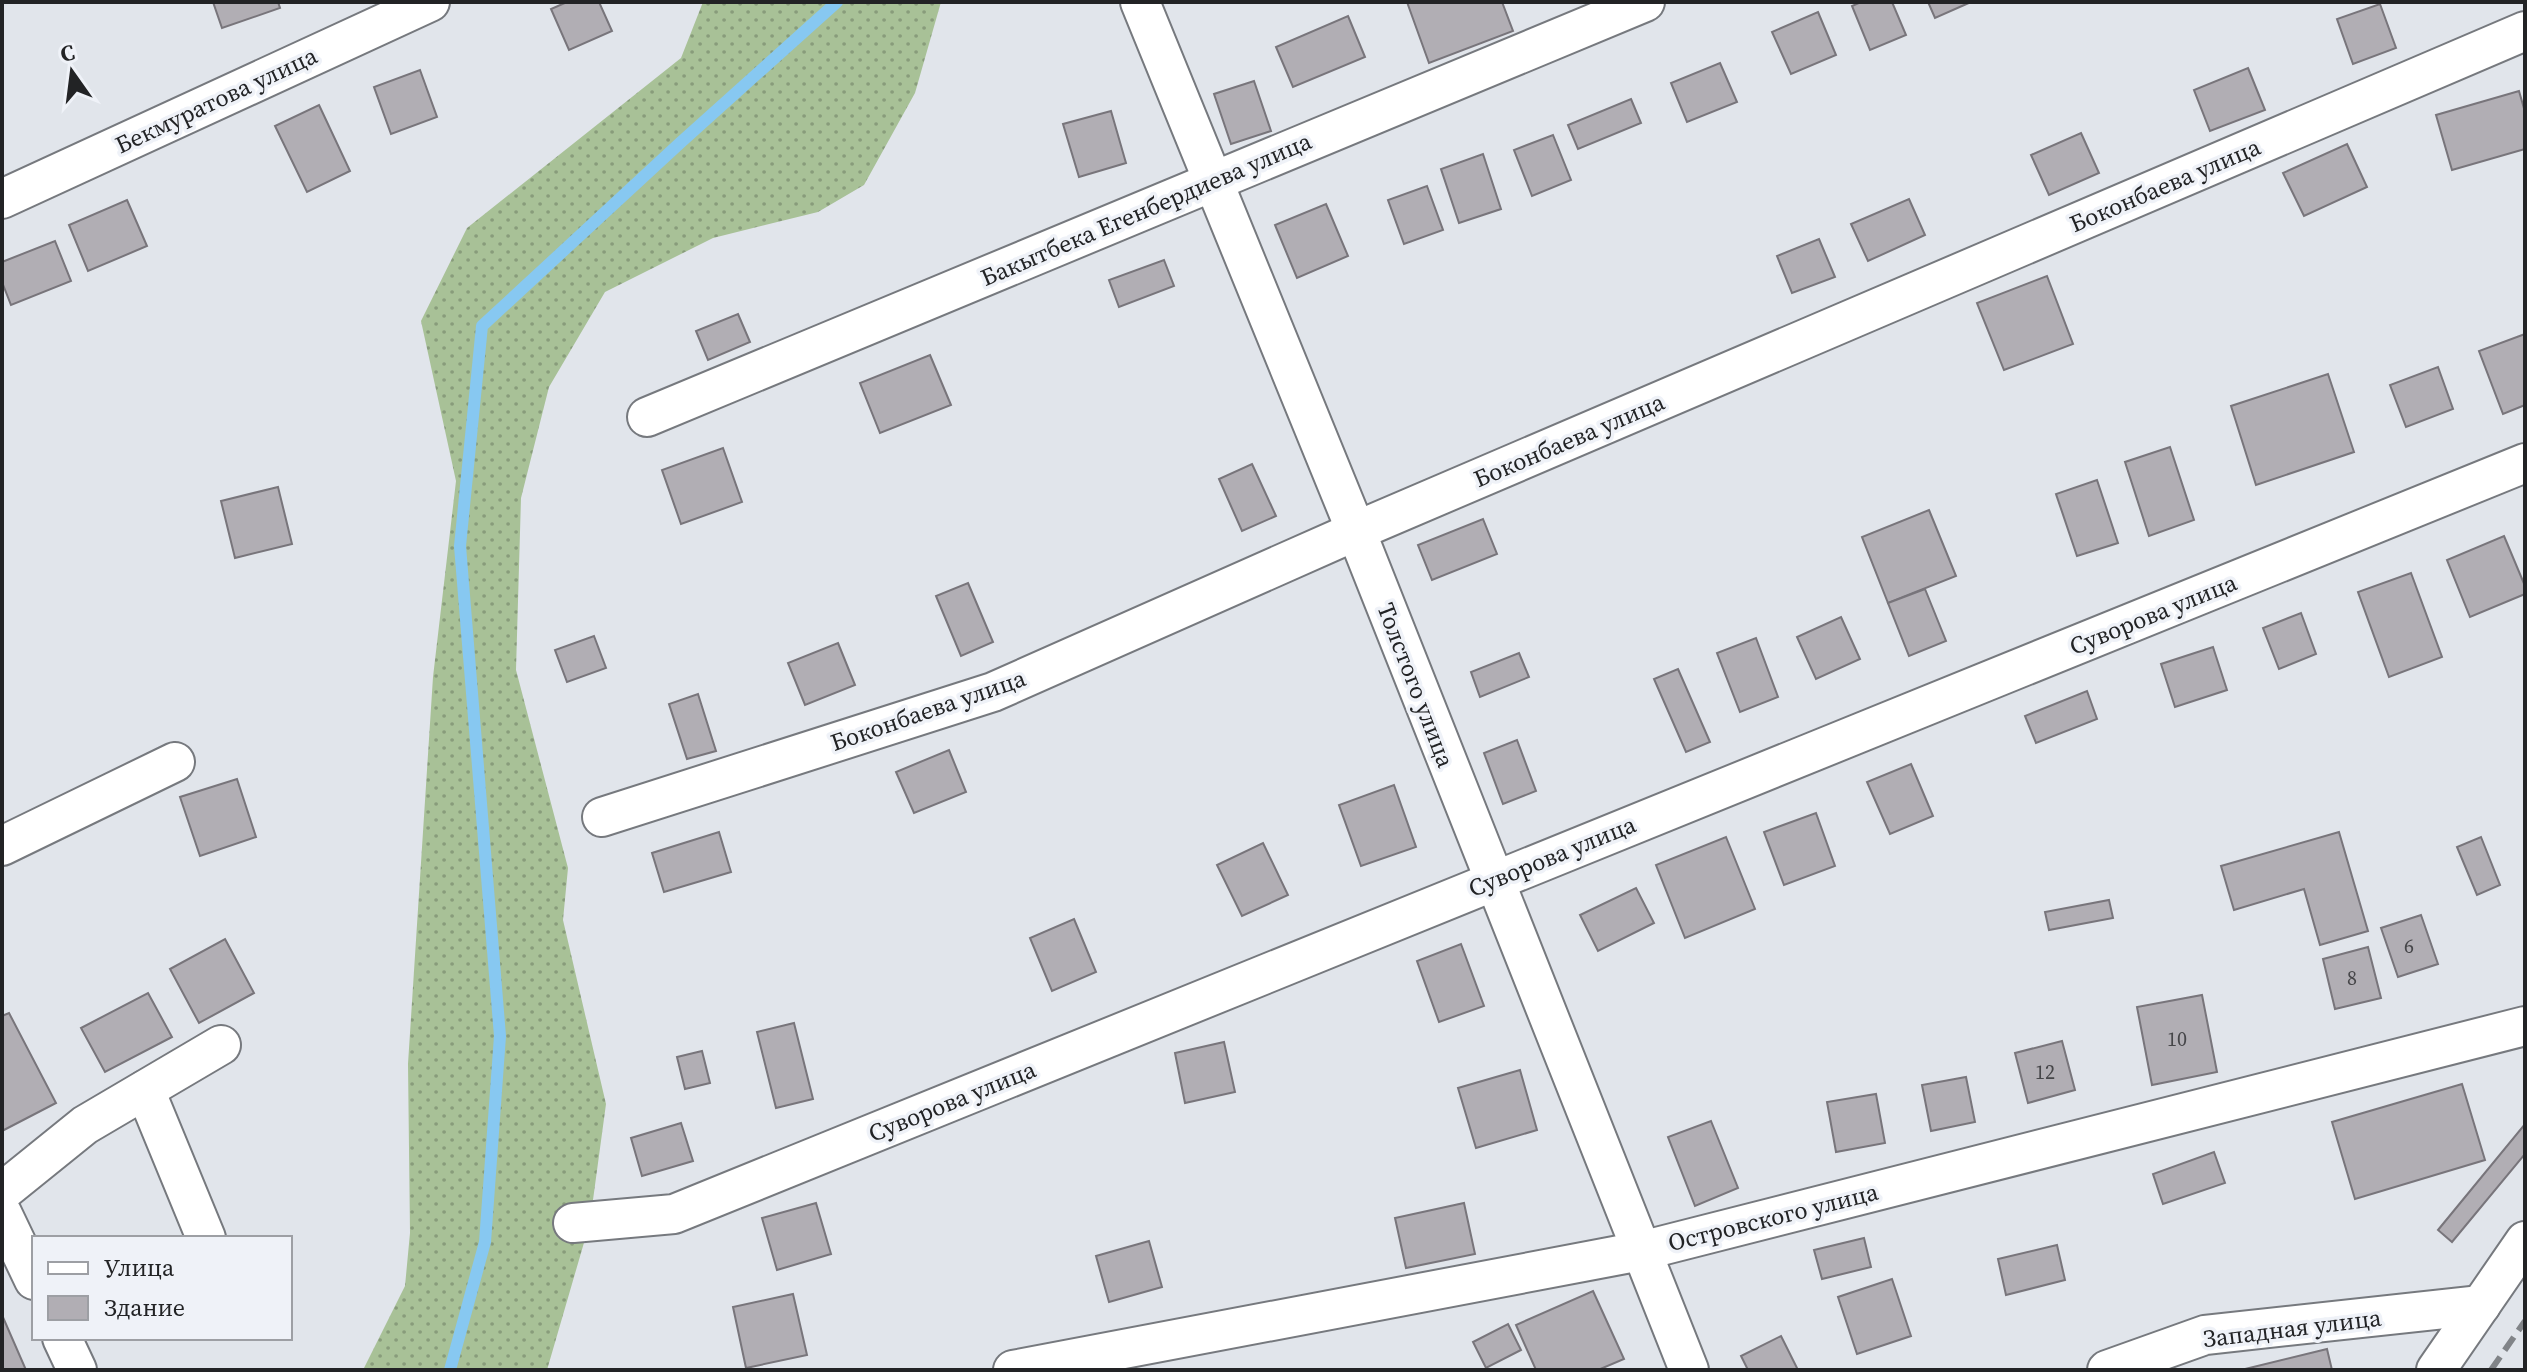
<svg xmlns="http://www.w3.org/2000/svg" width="2527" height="1372" font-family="'Source Serif 4',serif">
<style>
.grass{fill:url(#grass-dots)}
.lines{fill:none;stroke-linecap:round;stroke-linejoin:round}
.stream{stroke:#87c8f1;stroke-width:12}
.building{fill:#b1aeb4;stroke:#78757b;stroke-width:2}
.minor-casing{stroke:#76797e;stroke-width:42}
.minor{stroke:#fff;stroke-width:38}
.rail{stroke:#818488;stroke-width:6;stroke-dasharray:16 8;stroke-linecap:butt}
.labels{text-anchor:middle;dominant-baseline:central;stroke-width:7;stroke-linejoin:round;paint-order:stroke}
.number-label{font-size:20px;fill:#464649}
.street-label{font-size:24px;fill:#222325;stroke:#eff2f8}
</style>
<defs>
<pattern id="grass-dots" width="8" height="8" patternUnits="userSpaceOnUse" patternTransform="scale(2)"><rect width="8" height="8" fill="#a8c197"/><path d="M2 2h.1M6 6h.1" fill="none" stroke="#889c7b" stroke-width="1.8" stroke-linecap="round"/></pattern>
</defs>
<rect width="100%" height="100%" fill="#e1e5eb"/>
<polygon class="grass" points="703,2 941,2 915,93 864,185 818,212 713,238 605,292 549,387 521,498 516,670 568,868 563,920 606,1104 590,1222 547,1370 363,1370 405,1286 410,1233 408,1064 433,677 456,481 421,321 467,228 681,58"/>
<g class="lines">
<polyline class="stream" points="450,1370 485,1242 500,1036 460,546 482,326 680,143 837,2"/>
</g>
<g class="building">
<polygon points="213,2 278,2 280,8 222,28"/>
<polygon points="567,2 599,2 612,31 569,50 551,9"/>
<polygon points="1407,2 1502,2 1513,31 1429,63"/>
<polygon points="1861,2 1892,2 1906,35 1870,50 1852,6"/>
<polygon points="1928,2 1971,2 1935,18"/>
<polygon points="2380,4 2396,48 2353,64 2337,19"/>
<polygon points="1818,12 1836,55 1791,74 1772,32"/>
<polygon points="1348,16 1365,57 1293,87 1276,47"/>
<polygon points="1720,63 1737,102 1687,122 1671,83"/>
<polygon points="2248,68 2265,110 2210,131 2194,90"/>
<polygon points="420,70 437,117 391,134 374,87"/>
<polygon points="1254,81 1271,131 1231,144 1214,94"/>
<polygon points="2519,91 2525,112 2525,149 2452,170 2436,115"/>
<polygon points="1631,99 1641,123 1578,149 1568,125"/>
<polygon points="319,105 350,171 307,192 275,126"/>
<polygon points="1111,111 1126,163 1079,177 1063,124"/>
<polygon points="2081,133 2099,173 2049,195 2031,155"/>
<polygon points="1553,135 1571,180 1532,196 1514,150"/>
<polygon points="2347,144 2367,187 2304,216 2283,173"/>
<polygon points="1483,154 1501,209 1459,223 1441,169"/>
<polygon points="1427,186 1443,230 1404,244 1388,200"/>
<polygon points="1909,199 1925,235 1868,261 1851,224"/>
<polygon points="127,200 147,246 88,271 69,225"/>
<polygon points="1326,204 1348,256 1297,278 1275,225"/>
<polygon points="1819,239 1835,277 1792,293 1777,256"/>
<polygon points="55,241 71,281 11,305 2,282 2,262"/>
<polygon points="1164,260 1174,286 1119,307 1109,280"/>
<polygon points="2047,276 2073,344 2004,370 1977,303"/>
<polygon points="738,314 750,342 708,360 696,331"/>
<polygon points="2525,334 2525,405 2503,414 2479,351"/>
<polygon points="930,355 951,405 880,433 860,383"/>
<polygon points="2438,367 2453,409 2406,427 2390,385"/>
<polygon points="2328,374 2354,452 2256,485 2231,406"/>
<polygon points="2170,447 2194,520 2149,536 2125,462"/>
<polygon points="723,448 742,502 681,524 662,470"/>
<polygon points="1252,464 1276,516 1242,531 1219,479"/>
<polygon points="2097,480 2118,543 2077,556 2056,494"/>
<polygon points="278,487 292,544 235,558 221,501"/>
<polygon points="1929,510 1956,576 1888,603 1862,537"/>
<polygon points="1483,519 1497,554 1432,580 1418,545"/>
<polygon points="2504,536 2525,586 2525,594 2470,617 2447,560"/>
<polygon points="2411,573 2442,657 2389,677 2358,592"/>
<polygon points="968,583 993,642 961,656 936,596"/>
<polygon points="1925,589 1946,641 1909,656 1888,603"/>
<polygon points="2301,613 2316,654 2279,669 2263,628"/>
<polygon points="1841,617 1860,659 1816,679 1797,637"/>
<polygon points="594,636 606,668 567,682 555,650"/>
<polygon points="1756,638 1778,697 1740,712 1717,653"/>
<polygon points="838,643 855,685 805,705 788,663"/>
<polygon points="2213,647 2227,690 2175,707 2161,664"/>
<polygon points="1519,653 1529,677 1480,697 1471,672"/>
<polygon points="1678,669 1710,742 1686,752 1654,679"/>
<polygon points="2087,691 2097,719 2036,743 2025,716"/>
<polygon points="698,694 716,751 687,759 669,704"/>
<polygon points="1517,740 1536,791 1503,804 1484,753"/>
<polygon points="949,750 966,792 914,813 896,772"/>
<polygon points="1911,764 1933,816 1890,834 1867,782"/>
<polygon points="237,779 256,837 200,856 180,797"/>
<polygon points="1394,785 1416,847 1361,866 1339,805"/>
<polygon points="1816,813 1835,866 1784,885 1764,832"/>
<polygon points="719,832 731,872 664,892 652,853"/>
<polygon points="2339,832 2368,931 2320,945 2304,889 2234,910 2221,866"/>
<polygon points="1726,837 1755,909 1685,938 1656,865"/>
<polygon points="2481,837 2500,885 2477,895 2457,847"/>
<polygon points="1263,843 1288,895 1242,916 1217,865"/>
<polygon points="1636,888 1654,923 1598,951 1580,915"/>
<polygon points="2109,900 2113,918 2049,930 2045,912"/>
<polygon points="2421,915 2438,964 2398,977 2381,928"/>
<polygon points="1074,919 1096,972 1052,991 1030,938"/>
<polygon points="225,939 254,993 199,1023 170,969"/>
<polygon points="1461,944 1484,1006 1439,1022 1417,961"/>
<polygon points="2368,947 2381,998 2335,1009 2323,959"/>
<polygon points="148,993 172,1037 105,1072 81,1028"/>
<polygon points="2202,995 2217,1072 2152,1085 2137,1007"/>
<polygon points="9,1013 56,1103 2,1131 2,1016"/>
<polygon points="794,1023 813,1099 776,1108 757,1032"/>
<polygon points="2062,1041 2075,1090 2028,1103 2015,1053"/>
<polygon points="1224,1042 1235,1092 1185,1103 1175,1053"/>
<polygon points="702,1051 710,1083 685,1089 677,1057"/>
<polygon points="1520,1070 1537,1130 1476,1148 1458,1088"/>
<polygon points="1966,1077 1975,1122 1931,1131 1922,1085"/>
<polygon points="2462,1084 2485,1160 2355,1199 2332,1122"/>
<polygon points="1876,1094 1885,1143 1836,1152 1827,1102"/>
<polygon points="1711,1121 1738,1188 1695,1206 1668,1137"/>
<polygon points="681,1123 693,1161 642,1176 631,1138"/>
<polygon points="2525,1124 2525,1154 2452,1242 2438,1230"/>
<polygon points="2214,1152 2225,1183 2163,1204 2153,1174"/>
<polygon points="816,1203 831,1254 777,1270 762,1218"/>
<polygon points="1464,1203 1475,1254 1406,1268 1395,1218"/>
<polygon points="1864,1238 1871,1267 1822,1279 1814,1250"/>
<polygon points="1149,1241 1162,1287 1109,1302 1096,1256"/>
<polygon points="2057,1245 2065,1280 2006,1295 1998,1259"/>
<polygon points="1892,1279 1911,1336 1857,1354 1838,1297"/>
<polygon points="1593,1291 1624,1359 1598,1370 1536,1370 1516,1325"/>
<polygon points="793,1294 807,1355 746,1368 733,1307"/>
<polygon points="2,1315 26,1370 2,1370"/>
<polygon points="1508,1324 1521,1350 1486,1368 1473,1342"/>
<polygon points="1781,1336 1798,1370 1748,1370 1741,1356"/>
<polygon points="2327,1349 2332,1370 2241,1370"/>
</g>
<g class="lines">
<defs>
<g id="minor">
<polyline points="1140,2 1356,531 1689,1370"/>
<polyline points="2,199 430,2"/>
<polyline points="647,417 1645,2"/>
<polyline points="602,817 993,692 1356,531 2525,31"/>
<polyline points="2,846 175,762"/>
<polyline points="145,1090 206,1238"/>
<polyline points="2,1192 85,1125 221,1045"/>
<polyline points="2,1213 34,1280"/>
<polyline points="573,1223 674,1214 2525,463"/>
<polyline points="62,1338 77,1370"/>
<polyline points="1013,1370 1641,1251 2525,1026"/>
<polyline points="2107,1370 2205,1335 2481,1305"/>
<polyline points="2436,1370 2525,1241"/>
</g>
</defs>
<use href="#minor" class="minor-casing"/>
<use href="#minor" class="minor"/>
<polyline class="rail" points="2491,1370 2525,1321"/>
</g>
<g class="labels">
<g class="number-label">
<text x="2409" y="946">6</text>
<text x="2352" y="978">8</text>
<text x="2177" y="1039">10</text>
<text x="2045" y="1072">12</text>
</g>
<g class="street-label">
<text transform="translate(216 100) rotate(-25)">Бекмуратова улица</text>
<text transform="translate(2165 185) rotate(-23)">Боконбаева улица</text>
<text transform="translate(1146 209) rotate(-23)">Бакытбека Егенбердиева улица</text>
<text transform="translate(1569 440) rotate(-23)">Боконбаева улица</text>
<text transform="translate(2153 614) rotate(-22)">Суворова улица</text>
<text transform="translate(1416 685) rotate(69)">Толстого улица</text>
<text transform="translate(928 710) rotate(-19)">Боконбаева улица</text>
<text transform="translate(1552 856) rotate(-22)">Суворова улица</text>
<text transform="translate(952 1101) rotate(-22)">Суворова улица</text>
<text transform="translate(1773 1217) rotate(-14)">Островского улица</text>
<text transform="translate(2292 1328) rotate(-7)">Западная улица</text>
</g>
</g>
<rect width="2527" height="1372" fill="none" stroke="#222325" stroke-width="8"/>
<rect x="32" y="1236" width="260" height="104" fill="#eff2f8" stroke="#9d9fa4" stroke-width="2"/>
<rect x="48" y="1262" width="40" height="12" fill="#ffffff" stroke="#9d9fa4" stroke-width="2"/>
<text x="104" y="1276" font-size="24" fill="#222325">Улица</text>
<rect x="48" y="1296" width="40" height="24" fill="#b1aeb4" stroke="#9d9fa4" stroke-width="2"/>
<text x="104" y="1316" font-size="24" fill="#222325">Здание</text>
<g transform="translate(72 72) rotate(346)" stroke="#eff2f8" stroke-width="6" paint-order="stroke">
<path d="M0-6L14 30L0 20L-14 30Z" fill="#222325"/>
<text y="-12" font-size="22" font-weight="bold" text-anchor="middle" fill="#222325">С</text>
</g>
</svg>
